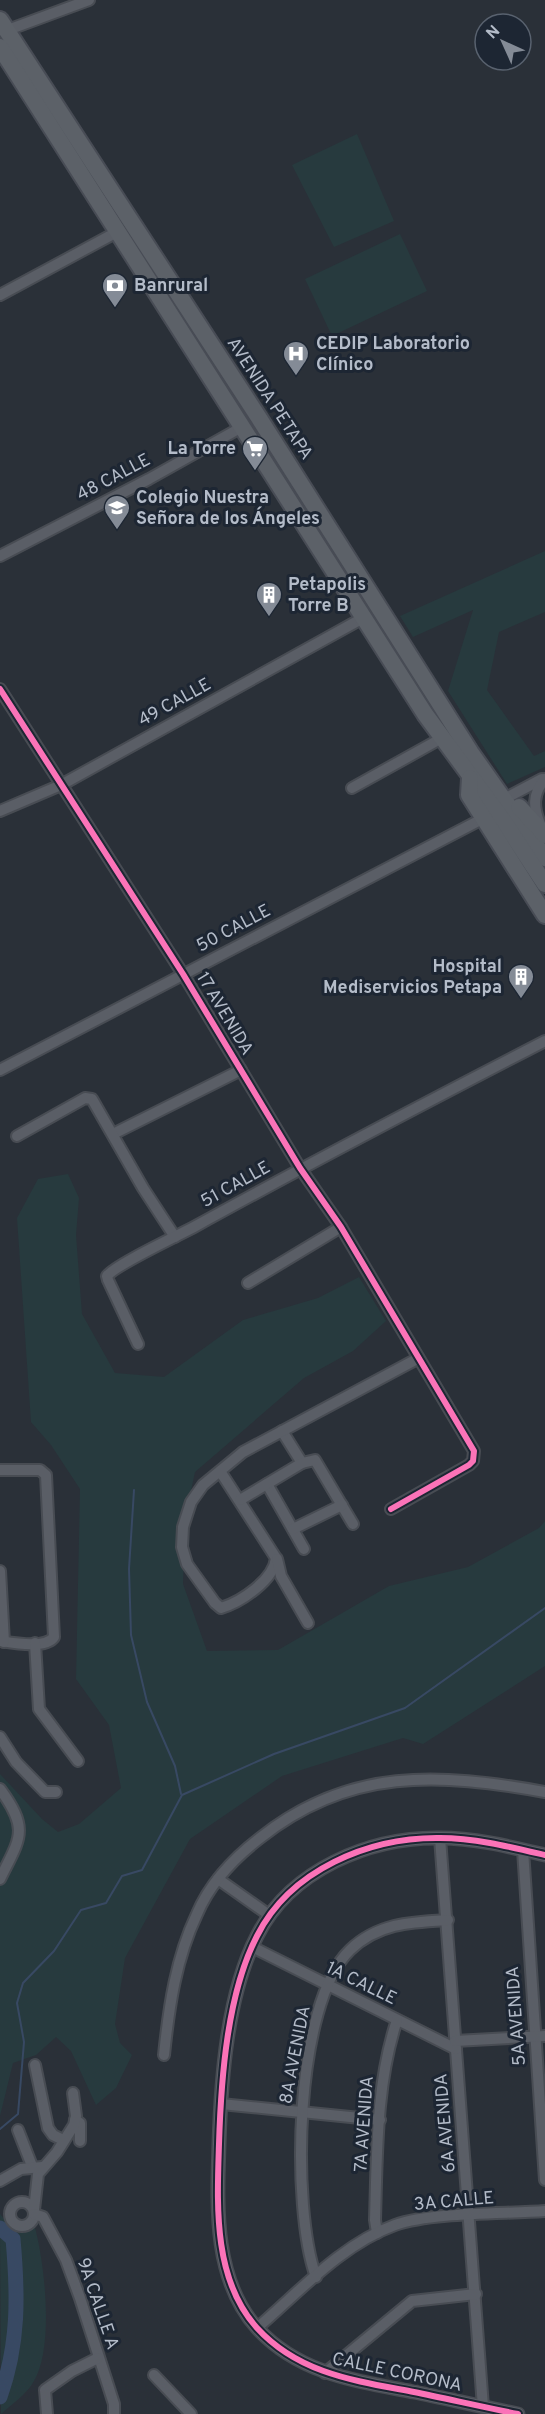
<svg xmlns="http://www.w3.org/2000/svg" width="545" height="2414" font-family="Overpass,sans-serif">
<style>
.green{fill:#273a3e}
.lines{fill:none;stroke-linecap:round;stroke-linejoin:round}
.stream{stroke:#384963;stroke-width:2}
.river{stroke:#384963;stroke-width:15}
.minor-casing{stroke:#484c53;stroke-width:14}
.tertiary-casing{stroke:#484c53;stroke-width:15}
.primary-casing{stroke:#484c55;stroke-width:20}
.minor{stroke:#5a5e66;stroke-width:10}
.tertiary{stroke:#5a5e66;stroke-width:12}
.primary{stroke:#5c6168;stroke-width:16}
.cycleway-casing{stroke:#1d2633;stroke-width:10}
.cycleway{stroke:#fb73b8;stroke-width:6}
.labels{text-anchor:middle;dominant-baseline:central;stroke-width:6;stroke-linejoin:round;paint-order:stroke}
.poi-label{font-size:18px;font-weight:bold;fill:#b4bcc9;stroke:#1d2633;text-anchor:start}
.street-label{font-size:18px;fill:#b4bcc9;stroke:#1d2633}
</style>
<rect width="100%" height="100%" fill="#2a3038"/>
<g class="green">
<polygon points="357,134 394,221 334,247 292,165"/>
<polygon points="400,234 427,291 332,336 305,279"/>
<polygon points="545,551 545,612 499,632 487,690 534,756 545,751 545,767 507,784 448,691 473,610 413,637 400,616"/>
<polygon points="68,1174 79,1198 76,1235 82,1314 115,1373 164,1377 243,1320 318,1298 359,1277 386,1321 353,1351 304,1378 195,1472 185,1519 183,1584 207,1651 278,1650 389,1586 468,1567 539,1528 545,1521 545,1666 423,1744 403,1738 282,1776 190,1839 125,1958 115,2024 120,2043 132,2055 116,2088 96,2105 71,2051 56,2037 36,2055 13,2063 0,2116 0,1774 42,1819 58,1832 79,1824 121,1788 109,1725 76,1679 80,1489 51,1445 31,1422 17,1218 38,1179"/>
<path d="M0,2214L16,2233L35,2228C45,2265 54,2347 34,2381C27,2394 12,2404 1,2414Z"/>
</g>
<g class="lines">
<g class="stream">
<polyline points="134,1490 129,1569 131,1635 147,1702 175,1766 181,1794"/>
<polyline points="0,2129 18,2114 24,2042 17,2003 23,1983 54,1951 81,1910 106,1903 122,1876 142,1870 182,1795 274,1754 405,1708 545,1608"/>
</g>
<path class="river" d="M0,2228L13,2239C18,2295 19,2344 0,2397"/>
<defs>
<g id="minor">
<polyline points="5,31 89,0"/>
<polyline points="0,295 117,232"/>
<polyline points="0,556 149,479 242,427"/>
<polyline points="0,689 183,974 300,1168 341,1227 474,1451 473,1461 469,1465 391,1509"/>
<polyline points="352,788 442,738"/>
<polyline points="508,797 542,779"/>
<polyline points="0,811 61,785 363,618"/>
<path d="M541,826C533,808 532,794 545,779"/>
<polyline points="0,1070 484,818"/>
<polyline points="113,1134 241,1070"/>
<polyline points="17,1136 85,1098 92,1099 143,1188 175,1237"/>
<polyline points="248,1283 341,1227"/>
<path d="M138,1344L108,1280L107,1276C115,1265 177,1236 194,1227C310,1163 427,1102 545,1041"/>
<polyline points="282,1431 302,1463"/>
<path d="M0,1470H40L46,1475L54,1637C46,1649 13,1643 0,1641"/>
<path d="M220,1471L276,1558C274,1580 241,1602 221,1608L215,1603L187,1564L182,1547L183,1527L191,1502L203,1485L243,1452L417,1359"/>
<polyline points="267,1484 304,1549"/>
<polyline points="240,1500 302,1463 315,1460 353,1524"/>
<polyline points="293,1529 342,1505"/>
<polyline points="277,1559 281,1576 308,1623"/>
<polyline points="0,1571 4,1642"/>
<polyline points="35,1643 39,1709 78,1761"/>
<polyline points="0,1737 16,1762 45,1792 56,1792"/>
<path d="M0,1789C30,1830 20,1838 0,1879"/>
<polyline points="440,1838 483,2407"/>
<polyline points="523,1850 545,2180"/>
<polyline points="218,1879 269,1915"/>
<polyline points="252,1947 456,2049"/>
<polyline points="455,2041 545,2036"/>
<path d="M164,2055C169,2006 176,1958 197,1914C210,1883 234,1858 260,1838C349,1767 439,1773 545,1792"/>
<polyline points="35,2065 48,2128 53,2135 63,2140"/>
<polyline points="221,2104 380,2120"/>
<polyline points="75,2120 80,2123 80,2141"/>
<polyline points="18,2130 32,2166"/>
<polyline points="0,2181 21,2169 42,2167"/>
<circle cx="22" cy="2214" r="12"/>
<polyline points="34,2210 38,2174 57,2152 74,2125 76,2116 73,2093"/>
<polyline points="34,2214 43,2217 66,2260 80,2298 114,2404 114,2414"/>
<path d="M377,2233L375,2220C377,2154 376,2083 397,2020"/>
<path d="M316,2277C291,2207 294,2004 350,1950C378,1923 411,1922 448,1920"/>
<path d="M257,2328C299,2292 342,2244 395,2225C432,2212 504,2214 545,2211"/>
<polyline points="325,2373 412,2301 476,2294"/>
<polyline points="154,2375 191,2414"/>
<polyline points="47,2414 45,2390 72,2371 98,2358"/>
</g>
<path id="tertiary" d="M518,2414C483,2407 448,2399 414,2392C356,2381 299,2374 257,2328C213,2279 217,2206 219,2144C221,2079 227,1994 257,1936C290,1870 369,1837 440,1838C475,1838 511,1847 545,1855"/>
<g id="primary">
<polyline points="0,20 259,418 471,753 545,858"/>
<polyline points="0,47 425,714 502,819 545,884"/>
<polyline points="470,778 469,795 545,915"/>
<polyline points="519,807 545,835"/>
</g>
</defs>
<use href="#minor" class="minor-casing"/>
<use href="#tertiary" class="tertiary-casing"/>
<use href="#primary" class="primary-casing"/>
<use href="#minor" class="minor"/>
<use href="#tertiary" class="tertiary"/>
<use href="#primary" class="primary"/>
<defs>
<g id="cycleway">
<polyline points="0,689 183,974 300,1168 341,1227 474,1451 473,1461 469,1465 391,1509"/>
<path d="M518,2414C483,2407 448,2399 414,2392C356,2381 299,2374 257,2328C213,2279 217,2206 219,2144C221,2079 227,1994 257,1936C290,1870 369,1837 440,1838C475,1838 511,1847 545,1855"/>
</g>
</defs>
<use href="#cycleway" class="cycleway-casing"/>
<use href="#cycleway" class="cycleway"/>
</g>
<defs>
<symbol id="bank-pin" viewBox="-11 -11 22 30"><path d="M0 17L-7.5 6A9.5 9.5 0 1 1 7.5 6Z" fill="#848b96" stroke="#1d2633"/><path d="M-6-4H6V4H-6ZM0-2.3a2.3 2.3 0 1 0 0 4.6a2.3 2.3 0 1 0 0-4.6Z" fill="#fff"/></symbol>
<symbol id="hospital-pin" viewBox="-11 -11 22 30"><path d="M0 17L-7.5 6A9.5 9.5 0 1 1 7.5 6Z" fill="#848b96" stroke="#1d2633"/><path d="M-5-5h3v3.5h4V-5h3V5h-3V1.5h-4V5h-3Z" fill="#fff"/></symbol>
<symbol id="supermarket-pin" viewBox="-11 -11 22 30"><path d="M0 17L-7.5 6A9.5 9.5 0 1 1 7.5 6Z" fill="#848b96" stroke="#1d2633"/><path d="M-6-5.5h2.5l.6 2H6L4.5 2H-2.5L-4.4-4H-6ZM-1.5 3.2a1.3 1.3 0 1 0 .1 0ZM3 3.2a1.3 1.3 0 1 0 .1 0Z" fill="#fff"/></symbol>
<symbol id="school-pin" viewBox="-11 -11 22 30"><path d="M0 17L-7.5 6A9.5 9.5 0 1 1 7.5 6Z" fill="#848b96" stroke="#1d2633"/><path d="M0-5L7-2L0 1L-7-2ZM-4 1L0 2.5L4 1V4Q0 6-4 4Z" fill="#fff"/></symbol>
<symbol id="building-pin" viewBox="-11 -11 22 30"><path d="M0 17L-7.5 6A9.5 9.5 0 1 1 7.5 6Z" fill="#848b96" stroke="#1d2633"/><path d="M-4-6H4V6H1V3H-1V6H-4ZM-2.5-4.3h1.7v1.8h-1.7ZM.8-4.3h1.7v1.8H.8ZM-2.5-1h1.7V.8h-1.7ZM.8-1h1.7V.8H.8Z" fill="#fff"/></symbol>
</defs>
<g fill-rule="evenodd">
<use href="#bank-pin" x="100" y="271" width="30" height="40"/>
<use href="#hospital-pin" x="281" y="339" width="30" height="40"/>
<use href="#supermarket-pin" x="240" y="434" width="30" height="40"/>
<use href="#school-pin" x="102" y="493" width="30" height="40"/>
<use href="#building-pin" x="254" y="580" width="30" height="40"/>
<use href="#building-pin" x="506" y="962" width="30" height="40"/>
</g>
<g class="labels">
<g class="poi-label">
<text x="134" y="286">Banrural</text>
<text x="316" y="344">CEDIP Laboratorio<tspan x="316" dy="21">Clínico</tspan></text>
<text x="236" y="449" text-anchor="end">La Torre</text>
<text x="136" y="498">Colegio Nuestra<tspan x="136" dy="21">Señora de los Ángeles</tspan></text>
<text x="288" y="585">Petapolis<tspan x="288" dy="21">Torre B</tspan></text>
<text x="502" y="967" text-anchor="end">Hospital<tspan x="502" dy="21">Mediservicios Petapa</tspan></text>
</g>
<g class="street-label">
<text transform="translate(269 399) rotate(57)">AVENIDA PETAPA</text>
<text transform="translate(114 478) rotate(-28)">48 CALLE</text>
<text transform="translate(175 703) rotate(-29)">49 CALLE</text>
<text transform="translate(234 929) rotate(-28)">50 CALLE</text>
<text transform="translate(224 1014) rotate(59)">17 AVENIDA</text>
<text transform="translate(236 1185) rotate(-29)">51 CALLE</text>
<text transform="translate(361 1984) rotate(26)">1A CALLE</text>
<text transform="translate(517 2016) rotate(-94)">5A AVENIDA</text>
<text transform="translate(296 2055) rotate(-79)">8A AVENIDA</text>
<text transform="translate(446 2123) rotate(-95)">6A AVENIDA</text>
<text transform="translate(365 2124) rotate(-86)">7A AVENIDA</text>
<text transform="translate(454 2202) rotate(-5)">3A CALLE</text>
<text transform="translate(97 2304) rotate(71)">9A CALLE A</text>
<text transform="translate(397 2373) rotate(12)">CALLE CORONA</text>
</g>
</g>
<g transform="translate(503 42) rotate(315)"><circle r="28" fill="#1d2633" stroke="#59626f" stroke-width="1.5"/>
<path d="M0-4.5L10 22L0 15L-10 22Z" fill="#848b96"/>
<text y="-9" font-size="16" font-weight="bold" text-anchor="middle" fill="#b4bcc9">N</text>
</g>
</svg>
